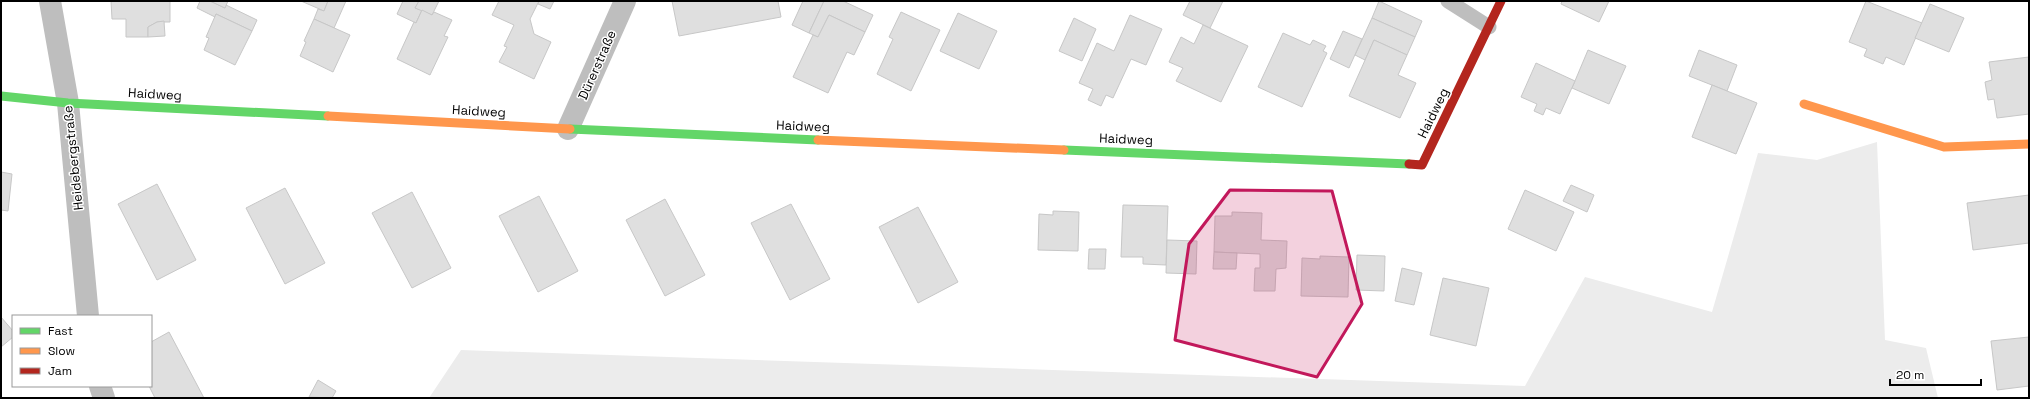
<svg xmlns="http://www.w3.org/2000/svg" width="2030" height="399" font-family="'Space Grotesk',sans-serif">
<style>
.green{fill:#ececec}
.building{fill:#dfdfdf;stroke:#c7c7c7}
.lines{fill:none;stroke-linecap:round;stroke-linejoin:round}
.lane{stroke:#bebebe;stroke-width:15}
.street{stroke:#bebebe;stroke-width:22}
.fast{stroke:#63d668;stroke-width:9}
.slow{stroke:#ff974d;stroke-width:9}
.jam{stroke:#b3261e;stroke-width:9}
.marked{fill:#c2185b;fill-opacity:0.2;stroke:#c2185b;stroke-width:3;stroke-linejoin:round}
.labels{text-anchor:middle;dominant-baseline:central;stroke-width:3;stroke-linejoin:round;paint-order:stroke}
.street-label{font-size:13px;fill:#000;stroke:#fff}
</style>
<rect width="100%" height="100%" fill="#fff"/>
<polygon class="green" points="1877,142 1885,340 1926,348 1938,398 429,398 461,350 1525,386 1585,277 1712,312 1758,153 1817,160"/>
<g class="building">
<polygon points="111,1 170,1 170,22 157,22 148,27 148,37 126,37 126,19 112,19"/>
<polygon points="200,1 210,1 225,8 226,5 257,20 252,31 216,14 215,17 197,8"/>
<polygon points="210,1 228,1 225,8"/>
<polygon points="301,1 328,1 324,11"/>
<polygon points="328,1 346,1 334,28 314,19 318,9 324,11"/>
<polygon points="403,1 419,1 415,8 422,10 416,23 397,14"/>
<polygon points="419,1 439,1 432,15 415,8"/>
<polygon points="499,1 539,1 530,19 534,34 551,42 534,79 499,62 507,47 504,46 514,25 492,15"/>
<polygon points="539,1 554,1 550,9 538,4"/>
<polygon points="672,1 778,1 781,17 679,36"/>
<polygon points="803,1 824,1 809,33 792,25"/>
<polygon points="824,1 843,1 873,15 865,32 829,15 818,37 809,33"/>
<polygon points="1190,1 1223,1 1210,28 1183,15"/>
<polygon points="1379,1 1422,21 1415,37 1372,18"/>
<polygon points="1562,1 1609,1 1599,22 1561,4"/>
<polygon points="1866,1 1922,23 1904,65 1886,57 1883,64 1864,56 1867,49 1849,42"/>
<polygon points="1930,4 1964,18 1949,52 1915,38"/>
<polygon points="422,10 432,15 434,12 452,20 444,36 448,37 430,75 397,59 414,22 416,23"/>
<polygon points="901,12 940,30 911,91 877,74 893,39 889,37"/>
<polygon points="958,13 997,31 979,69 940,51"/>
<polygon points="216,14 252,31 235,65 204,50 209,38 206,37"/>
<polygon points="829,15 865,32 854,55 847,52 828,93 793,77 813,35 818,37"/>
<polygon points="1130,15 1162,29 1146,65 1131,59 1113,98 1106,95 1101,106 1088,100 1093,89 1079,83 1097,43 1114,51"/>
<polygon points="1074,18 1096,29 1082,61 1059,51"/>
<polygon points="1372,18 1415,37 1407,55 1374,40 1365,60 1355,55"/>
<polygon points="314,19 350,35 333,72 300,56 306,42 304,41"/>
<polygon points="164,21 165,36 148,37 148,27 157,22"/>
<polygon points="1203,25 1248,46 1221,102 1176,81 1183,68 1169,62 1181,37 1194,44"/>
<polygon points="1343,31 1362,39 1349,68 1330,59"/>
<polygon points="1283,33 1310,45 1313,40 1326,46 1323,51 1327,53 1302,107 1258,87"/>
<polygon points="1374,40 1407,55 1398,75 1416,83 1400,118 1349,96"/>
<polygon points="1588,50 1626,66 1609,104 1572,88"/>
<polygon points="1699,50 1737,65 1727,91 1689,76"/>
<polygon points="2029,57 2029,114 1997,118 1994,99 1988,100 1985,82 1992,80 1989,62"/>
<polygon points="1536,63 1575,81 1560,114 1546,108 1543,115 1534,111 1537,104 1521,97"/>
<polygon points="1712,85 1757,103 1736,154 1692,137"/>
<polygon points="1,172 12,174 8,211 1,210"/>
<polygon points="157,184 196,260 157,280 118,204"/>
<polygon points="1571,185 1594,195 1587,212 1563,201"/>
<polygon points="285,188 325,263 285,284 246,208"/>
<polygon points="1525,190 1574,212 1556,251 1508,229"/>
<polygon points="412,192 451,268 412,288 372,213"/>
<polygon points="2029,195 2029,243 1973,250 1967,203"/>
<polygon points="539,196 578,271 538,292 499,216"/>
<polygon points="665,199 705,275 665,296 626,220"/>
<polygon points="791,204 830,279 790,300 751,223"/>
<polygon points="1123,205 1168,206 1166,265 1143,264 1143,257 1121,257"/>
<polygon points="918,207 958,282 918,303 879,227"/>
<polygon points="1053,211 1079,212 1078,251 1038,250 1039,214 1053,215"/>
<polygon points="1232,212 1262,213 1261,240 1287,241 1286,268 1276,269 1275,291 1254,291 1255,268 1260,268 1260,254 1214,252 1215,216 1232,216"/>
<polygon points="1167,240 1197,241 1196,274 1166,273"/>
<polygon points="1089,249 1106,249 1105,269 1088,269"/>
<polygon points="1214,252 1237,253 1236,269 1213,269"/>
<polygon points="1357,255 1385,256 1384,291 1356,290"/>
<polygon points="1320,256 1349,257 1348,297 1301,296 1302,258 1320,259"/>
<polygon points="1402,268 1422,273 1414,305 1395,301"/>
<polygon points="1443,278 1489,288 1476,346 1430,335"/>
<polygon points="1,317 13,331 13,337 1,347"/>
<polygon points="169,332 204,398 155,398 149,386 151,386 151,342"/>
<polygon points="2029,337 2029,386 1997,390 1991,341"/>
<polygon points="318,380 336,391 332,398 309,397"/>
</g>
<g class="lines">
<polyline class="lane" points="1448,1 1489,27"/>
<g class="street">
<polyline points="50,1 68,103 88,316"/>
<polyline points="568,129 625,1"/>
<polyline points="100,386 104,398"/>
</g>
<g class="fast">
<polyline points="1,96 68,103 328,116"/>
<polyline points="570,129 818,140"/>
<polyline points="1064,150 1409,164"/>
</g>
<g class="slow">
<polyline points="1804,104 1944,147 2029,144"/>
<polyline points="328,116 570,129"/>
<polyline points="818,140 1064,150"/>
</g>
<polyline class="jam" points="1409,164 1422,165 1501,1"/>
</g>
<path class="marked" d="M1230,190L1332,191L1362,304L1317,377L1175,340L1189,244Z"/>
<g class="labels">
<g class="street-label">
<text transform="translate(597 65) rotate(-66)">Dürerstraße</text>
<text transform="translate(155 94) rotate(3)">Haidweg</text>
<text transform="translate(479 111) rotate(3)">Haidweg</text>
<text transform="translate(1433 113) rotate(-64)">Haidweg</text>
<text transform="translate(803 126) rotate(2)">Haidweg</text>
<text transform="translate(1126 139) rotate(2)">Haidweg</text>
<text transform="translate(73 158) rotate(-96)">Heidebergstraße</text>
</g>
</g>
<rect width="2030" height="399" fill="none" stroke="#000000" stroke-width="4"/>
<rect x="12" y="315" width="140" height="72" fill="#ffffff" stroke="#999999"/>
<rect x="20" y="328" width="20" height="6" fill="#63d668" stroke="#999999"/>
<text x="48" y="335" font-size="12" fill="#000000">Fast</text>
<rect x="20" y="348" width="20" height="6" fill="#ff974d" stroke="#999999"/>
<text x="48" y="355" font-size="12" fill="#000000">Slow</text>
<rect x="20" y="368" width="20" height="6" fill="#b3261e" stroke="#999999"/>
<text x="48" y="375" font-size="12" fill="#000000">Jam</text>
<path d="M1890 379v6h91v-6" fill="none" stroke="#000000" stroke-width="2"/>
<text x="1896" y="379" font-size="12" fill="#000000" stroke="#ffffff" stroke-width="3" paint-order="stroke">20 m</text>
</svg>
